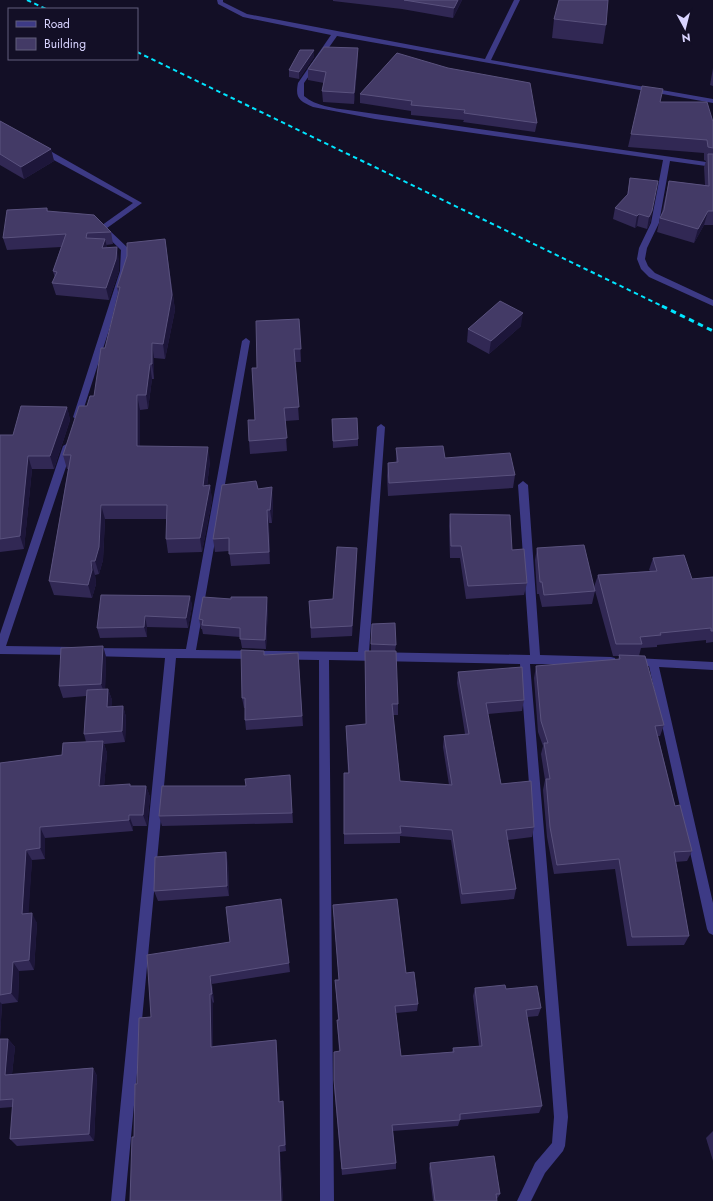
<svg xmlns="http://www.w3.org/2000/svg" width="713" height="1201" font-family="Jost,sans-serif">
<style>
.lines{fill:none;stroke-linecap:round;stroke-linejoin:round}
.minor{fill:#3d3a85;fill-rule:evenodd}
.rail-far1{stroke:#00e5ff;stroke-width:2;stroke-dasharray:4.5 3.5;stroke-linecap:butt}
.rail{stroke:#00e5ff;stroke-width:3;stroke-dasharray:5.5 4.5;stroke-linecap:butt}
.wall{fill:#312854}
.shaded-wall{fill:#1d163a}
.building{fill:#433a66;stroke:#5a527e}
</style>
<rect width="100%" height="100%" fill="#130f26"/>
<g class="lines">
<g class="minor">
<path d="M217,0H223V2L247,14L485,59L514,0H520L491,60L713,99V103L337,36L304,83V96C316,106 333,108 348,110L713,163V167L670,161L659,223L647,248L645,259L648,266L655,273L713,300V306L649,277L641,269L637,259L639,248L651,223L663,160L375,119L313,107C299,101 295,98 298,83L331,35L243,17L218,4Z"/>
<polygon points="39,148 45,148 142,203 107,228 129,249 128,271 81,417 77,420 73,417 120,271 121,250 98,228 133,203 39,152"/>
<polygon points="246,338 250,341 196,650 358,652 377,427 381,424 385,427 369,652 530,655 518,485 523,481 528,485 540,655 611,657 615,658 616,661 615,664 611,665 530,664 568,1117 565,1146 563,1151 545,1173 531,1201 517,1201 535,1163 552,1143 554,1117 520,664 329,660 334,1201 320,1201 319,660 176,658 125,1201 111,1201 165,658 91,656 87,655 86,652 87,649 91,648 186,649 242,341"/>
<polygon points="68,443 73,446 6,646 75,647 79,648 80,651 79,654 75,655 0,654 0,634 63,446"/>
<polygon points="635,658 713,662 713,670 659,667 713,903 713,935 709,933 707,929 649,666 631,665 630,662 631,659"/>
</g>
<g class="rail-far1">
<polyline points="27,0 46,9"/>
<polyline points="137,52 664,307"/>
</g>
<polyline class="rail" points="662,306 713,331"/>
</g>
<g class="wall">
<polygon points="333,0 462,0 453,18 402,9 333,1"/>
<polygon points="554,19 606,25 603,44 552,38"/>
<polygon points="358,48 358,58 354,104 323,102 322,91 324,83 308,80 308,69"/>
<polygon points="314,50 314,57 299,79 289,77 289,70"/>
<polygon points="397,53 537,123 535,132 463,122 464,120 411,115 411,111 360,103 360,94"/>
<polygon points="713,68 713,86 710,85"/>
<polygon points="660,102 713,122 713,225 704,225 694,243 657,232 660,218 662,212 669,181 705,185 704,167 706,161 704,160 704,153 628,147 631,134"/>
<polygon points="0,121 51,149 54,161 24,179 0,165"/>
<polygon points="630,178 652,211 650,223 647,229 637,226 635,228 613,219 615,208 627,196"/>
<polygon points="47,208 48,211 111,232 113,244 106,245 107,248 119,259 119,271 109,300 56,295 52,283 55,278 53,271 61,247 7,250 3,238"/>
<polygon points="165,239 175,310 165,359 154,358 154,379 152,379 148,409 140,410 140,446 210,461 207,486 210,485 212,500 202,552 168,553 166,539 166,519 105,519 103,560 99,574 95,575 96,584 92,598 54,595 49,581 68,469 67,469 63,455 87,406 94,396 118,292 117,287"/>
<polygon points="299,319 301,362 295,362 299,420 285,421 287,451 250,454 249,441 255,420 257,368"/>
<polygon points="521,326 489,354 467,342 468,329"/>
<polygon points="67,407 70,420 54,469 32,469 24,549 0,552 0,435 13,435"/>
<polygon points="332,419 358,439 358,446 333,448"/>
<polygon points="396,448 445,458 515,475 513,488 388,496 387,476 388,463 396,462"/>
<polygon points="258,489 273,500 272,523 269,523 270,564 231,566 229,551 215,552 213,539"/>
<polygon points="450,514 512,550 527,583 524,595 466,599 460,558 450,558 449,526"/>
<polygon points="537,548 595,591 592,604 542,607 539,594 537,594 535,560"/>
<polygon points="653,558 692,579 713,577 713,642 706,643 706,640 657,645 657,647 641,648 639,656 664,725 660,736 658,736 675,806 692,851 687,861 675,862 689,936 684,945 627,946 615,869 554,874 547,837 543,790 545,780 541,754 543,746 538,732 534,678 536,666 618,660 619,656 613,656 594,587 598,575 650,571 649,570"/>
<polygon points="357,559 352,636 311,638 309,601 333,599"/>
<polygon points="190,596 192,606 188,628 147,627 147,637 100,638 97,628"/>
<polygon points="268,606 266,649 242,648 240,637 203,634 202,629 201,629 199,619"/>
<polygon points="371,644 396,645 395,651 371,651"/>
<polygon points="103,646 106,657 105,689 108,689 112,700 111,707 123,706 126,717 125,742 104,744 107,753 104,786 146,786 150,797 147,826 133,826 133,831 45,838 45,859 32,860 28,913 37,923 34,970 19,971 18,1002 2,1004 0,1037 0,763 62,755 86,742 84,734 86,696 63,698 59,686"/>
<polygon points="365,651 398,704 398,715 393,715 400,781 449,785 443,747 444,736 465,734 457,683 458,672 524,700 522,711 488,714 501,784 534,827 532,837 507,840 516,889 514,899 461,904 451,840 400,836 400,843 344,844 344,773 348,773 346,726 366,724"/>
<polygon points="298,653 303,726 246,730 245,720 245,708 244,708 242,698 264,655"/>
<polygon points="290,775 293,823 162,826 159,816 246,786"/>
<polygon points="228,862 229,896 158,901 154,891"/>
<polygon points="281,899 290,972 212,984 214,1002 213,1003 213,1046 276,1040 277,1048 280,1102 284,1108 286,1151 280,1152 283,1201 130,1201 137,1084 151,1017 230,942"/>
<polygon points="333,905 406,973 418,1004 417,1011 396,1013 401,1056 452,1052 453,1048 479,1046 473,996 475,988 506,989 541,1008 538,1016 527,1017 542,1106 539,1113 460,1120 458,1126 393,1131 396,1163 396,1169 342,1175 334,1087 339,1051 337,1020 338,1020 335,980 339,980"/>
<polygon points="0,1039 8,1039 15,1047 12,1074 93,1068 97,1076 94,1141 17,1146 10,1139 13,1107 0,1108"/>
<polygon points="713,1131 713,1161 706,1138"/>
<polygon points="430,1163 500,1194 497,1199 496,1199 497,1201 433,1201 429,1168"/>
</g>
<g class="shaded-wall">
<polygon points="458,0 462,0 453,18 454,8"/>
<polygon points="358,48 358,58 354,104 354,93"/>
<polygon points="314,50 314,57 299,79 299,72"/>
<polygon points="51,149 54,161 24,179 21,167"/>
<polygon points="652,211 650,223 647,229 649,217"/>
<polygon points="708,211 704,225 694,243 698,229"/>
<polygon points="639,214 637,226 635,228 637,216"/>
<polygon points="105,239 108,251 102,248"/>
<polygon points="165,239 175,310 165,359 163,344"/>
<polygon points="117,247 119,259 119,271 109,300 106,288"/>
<polygon points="523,313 521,326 489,354 491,341"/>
<polygon points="152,343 154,358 154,379 152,364"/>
<polygon points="150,364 152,379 148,409 146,395"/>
<polygon points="137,395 140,410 140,460 137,446"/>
<polygon points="67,407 70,420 54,469 50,456"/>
<polygon points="208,447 210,461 205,501 203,486"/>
<polygon points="28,456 32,469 24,549 20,536"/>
<polygon points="210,485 212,500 202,552 200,538"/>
<polygon points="272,487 273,500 272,523 270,510"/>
<polygon points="101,505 105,519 103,560 99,574 95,561"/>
<polygon points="267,510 269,523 270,564 269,552"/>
<polygon points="357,548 357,559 352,636 352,626"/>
<polygon points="91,561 95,575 96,584 92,598 88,585"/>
<polygon points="190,596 192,606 188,628 186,618"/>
<polygon points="267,597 268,606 266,649 265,640"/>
<polygon points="145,616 147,627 147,637 144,627"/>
<polygon points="103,646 106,657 105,695 101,684"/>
<polygon points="108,689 112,700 111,718 107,707"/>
<polygon points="123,706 126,717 125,742 122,731"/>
<polygon points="103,741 107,753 103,798 99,786"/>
<polygon points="146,786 150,797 147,826 143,815"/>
<polygon points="129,815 133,826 133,831 129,820"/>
<polygon points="40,827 45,838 45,859 40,848"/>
<polygon points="26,850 32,860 28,924 22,914"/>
<polygon points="226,852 228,862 229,896 227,886"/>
<polygon points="32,913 37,923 34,970 29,960"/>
<polygon points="13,962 19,971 18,1002 11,993"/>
<polygon points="210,976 212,984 214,1002 212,994"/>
<polygon points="210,994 213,1003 213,1054 211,1047"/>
<polygon points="0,1002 2,1004 0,1037"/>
<polygon points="8,1039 15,1047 11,1083 5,1075"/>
<polygon points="276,1040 277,1048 280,1109 279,1102"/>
<polygon points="93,1068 97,1076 94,1141 89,1134"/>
<polygon points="283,1101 284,1108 286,1151 285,1145"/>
<polygon points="279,1146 280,1152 283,1201 281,1201"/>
</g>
<g class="building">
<polygon points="404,0 458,0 454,8"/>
<polygon points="559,0 608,0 606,25 554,19"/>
<polygon points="324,47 358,48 354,93 322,91 326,72 308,69"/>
<polygon points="300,50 314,50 299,72 289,70"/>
<polygon points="397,53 448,68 530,83 537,123 464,113 465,110 411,105 412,101 360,94"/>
<polygon points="642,86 663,89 660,102 707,102 713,122 713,148 708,147 707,140 631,134"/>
<polygon points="0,121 51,149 21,167 0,154"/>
<polygon points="708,154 713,154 713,211 708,211 698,229 660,218 664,210 669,181 709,186"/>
<polygon points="630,178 658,181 652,211 649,217 639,214 637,216 615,208 628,194"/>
<polygon points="47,208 47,211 94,215 111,232 87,233 86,238 105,239 102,248 117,247 116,259 106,288 52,283 57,272 53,271 66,234 3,238 7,210"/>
<polygon points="165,239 172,295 163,344 152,343 152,364 150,364 146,395 137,395 137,446 208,447 203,486 210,485 200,538 166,539 167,505 101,505 99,547 95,561 91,561 92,570 88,585 49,581 71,455 63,455 79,406 87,406 90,396 94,396 101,348 105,348 120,287 117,287 127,256 127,243"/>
<polygon points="500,301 523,313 491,341 468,329"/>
<polygon points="299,319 301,349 294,349 299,407 284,408 287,438 249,441 248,420 255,420 252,368 257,368 256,321"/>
<polygon points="21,406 67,407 50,456 28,456 20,536 0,539 0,435 13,435"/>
<polygon points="357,418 358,439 333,441 332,419"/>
<polygon points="443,446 445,458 510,453 515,475 389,483 388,463 398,462 396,448"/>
<polygon points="256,481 258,489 272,487 270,510 267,510 269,552 229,554 229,538 213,539 222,485"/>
<polygon points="450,514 510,515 512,550 524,549 527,583 468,586 461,546 451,546"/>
<polygon points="584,545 595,591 544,595 542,582 540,582 537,548"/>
<polygon points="337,547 357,548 352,626 311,628 309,601 333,599"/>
<polygon points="684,555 692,579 713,577 713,631 711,631 711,628 660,633 661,635 640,637 642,644 616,644 598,575 657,571 653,558"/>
<polygon points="101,595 190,596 186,618 145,616 144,627 97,628"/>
<polygon points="203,597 231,599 231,597 267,597 265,640 240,639 240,628 202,625 203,620 199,619"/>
<polygon points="395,623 396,645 371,644 372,624"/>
<polygon points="103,646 101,684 59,686 61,648"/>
<polygon points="241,650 264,651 264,655 298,653 302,716 245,720 245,698 242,698"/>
<polygon points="365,651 396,651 398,704 392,704 400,781 452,785 444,736 469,734 458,672 522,667 524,700 486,703 501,784 531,781 534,827 506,830 516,889 462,894 452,830 400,826 401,833 344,834 344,773 349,773 346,726 366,724"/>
<polygon points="619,655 645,656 664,725 655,726 675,806 680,805 692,851 674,852 689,936 632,937 619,859 557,865 550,827 546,779 550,779 544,743 548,743 541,721 536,666 620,659"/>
<polygon points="108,689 107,707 123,706 122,731 84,734 87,690"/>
<polygon points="103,741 99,786 130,784 130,786 146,786 143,815 129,815 129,820 40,827 40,848 26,850 22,914 32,913 29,960 13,962 11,993 0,995 0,763 62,755 63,743"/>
<polygon points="290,775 292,813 159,816 162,786 246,786 245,779"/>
<polygon points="226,852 227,886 154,891 155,857"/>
<polygon points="281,899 289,963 210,976 212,994 210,994 211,1047 276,1040 279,1102 283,1101 285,1145 279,1146 281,1201 130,1201 132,1137 134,1137 135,1084 137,1084 139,1018 151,1017 147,955 230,942 226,907"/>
<polygon points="397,899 406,973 414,972 418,1004 395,1006 401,1056 454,1052 453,1048 482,1046 475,988 505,985 506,989 537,986 541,1008 526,1010 542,1106 460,1114 460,1120 392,1125 396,1163 342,1169 334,1080 334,1052 340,1051 337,1020 339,1020 335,980 339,980 333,905"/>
<polygon points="0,1039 8,1039 5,1075 93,1068 89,1134 10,1139 13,1099 0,1100"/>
<polygon points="494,1156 500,1194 496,1194 497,1201 435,1201 430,1163"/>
</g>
<rect x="8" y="8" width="130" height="52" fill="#130f26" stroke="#625e7d"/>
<rect x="16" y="21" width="20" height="6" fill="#3d3a85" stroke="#625e7d"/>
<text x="44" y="28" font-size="12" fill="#d9d4ff">Road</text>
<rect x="16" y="38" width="20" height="12" fill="#433a66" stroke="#625e7d"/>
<text x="44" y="48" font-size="12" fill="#d9d4ff">Building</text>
<g transform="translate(685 28) rotate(173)" stroke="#130f26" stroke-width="3" paint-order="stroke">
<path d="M0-3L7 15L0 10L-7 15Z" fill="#d9d4ff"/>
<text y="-6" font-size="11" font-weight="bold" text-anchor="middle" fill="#d9d4ff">N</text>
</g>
</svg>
